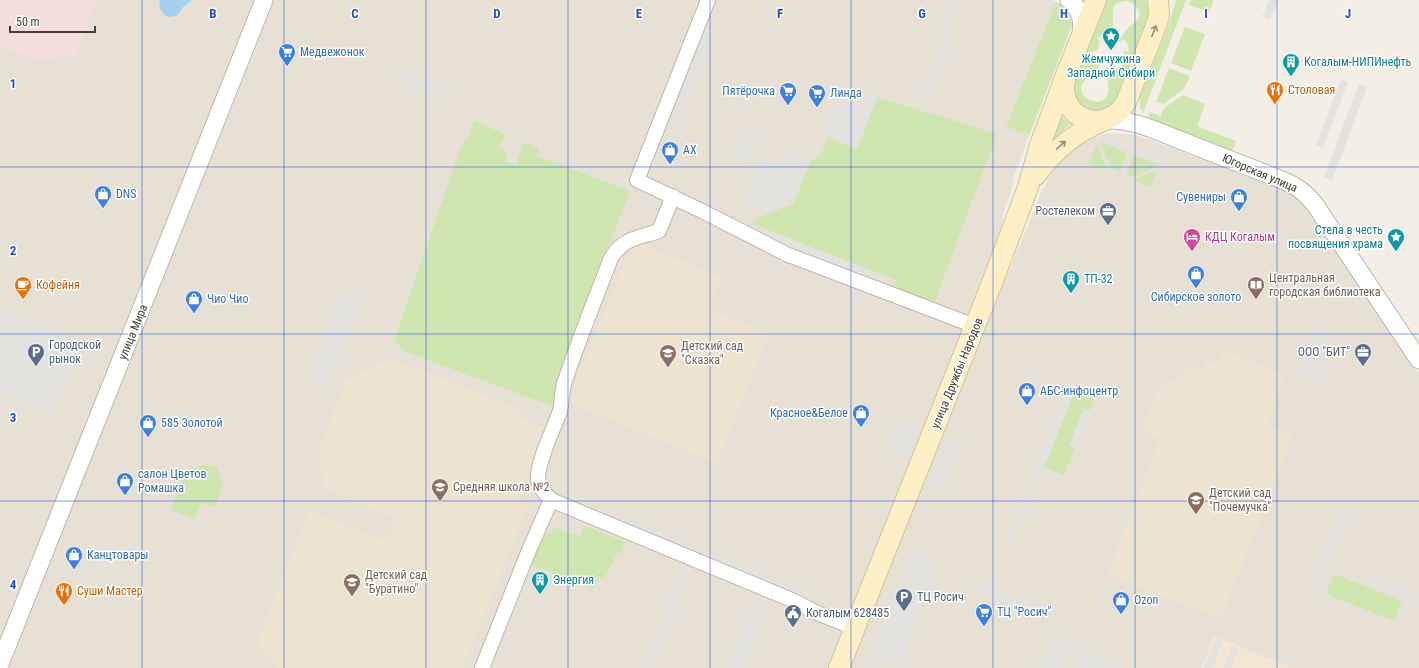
<svg xmlns="http://www.w3.org/2000/svg" width="1419" height="668" font-family="'Roboto Condensed',sans-serif">
<style>
.residential{fill:#e7e1d5}
.commercial{fill:#f5e6d3}
.education{fill:#ece4d1}
.medical{fill:#f3dedb}
.green{fill:#cfe6b1;fill-rule:evenodd}
.parking{fill:#e4e2df}
.water{fill:#a5d1ee}
.lines{fill:none;stroke-linecap:round;stroke-linejoin:round}
.minor-casing{stroke:#beb7aa;stroke-width:16}
.tertiary-casing{stroke:#beb7aa;stroke-width:19}
.secondary-casing{stroke:#d2c398;stroke-width:22}
.minor{stroke:#fff;stroke-width:14}
.tertiary{stroke:#fff;stroke-width:17}
.secondary{stroke:#fdf0c7;stroke-width:20}
.oneway{stroke:#988f77}
.grid{fill:none;stroke:#1d4ed8;stroke-width:1;stroke-opacity:0.55}
.labels{text-anchor:middle;dominant-baseline:central;stroke-width:3;stroke-linejoin:round;paint-order:stroke}
.shop-label{font-size:12px;fill:#366cbe;stroke:#fff;text-anchor:start}
.culture-label{font-size:12px;fill:#0d838f;stroke:#fff;text-anchor:start}
.food-label{font-size:12px;fill:#c56008;stroke:#fff;text-anchor:start}
.street-label{font-size:12px;fill:#464036;stroke:#fff}
.service-label{font-size:12px;fill:#4e5e75;stroke:#fff;text-anchor:start}
.hotel-label{font-size:12px;fill:#b23c85;stroke:#fff;text-anchor:start}
.education-label{font-size:12px;fill:#785e54;stroke:#fff;text-anchor:start}
.grid-label{font-size:13px;text-anchor:middle;font-weight:bold;fill:#1d4ed8;stroke:#fff;stroke-width:3;stroke-linejoin:round;paint-order:stroke}
</style>
<rect width="100%" height="100%" fill="#f3efe7"/>
<g class="residential">
<polygon points="0,0 255,0 0,643"/>
<polygon points="274,0 1051,0 1059,3 1065,8 1070,18 1072,25 1014,176 1011,192 1003,214 1002,230 830,668 8,668"/>
<polygon points="1110,133 1134,135 1149,139 1216,164 1290,193 1298,198 1312,212 1419,374 1419,668 848,668 943,431 1041,193 1055,168 1061,160 1077,146 1098,136"/>
</g>
<polygon class="commercial" points="1214,636 1292,668 1201,668"/>
<g class="education">
<polygon points="641,244 721,277 710,309 769,333 717,463 567,402 631,247"/>
<polygon points="1224,350 1286,375 1267,424 1293,435 1221,619 1107,574 1160,439 1141,431 1156,393 1191,366 1203,371 1207,361 1218,365"/>
<polygon points="389,358 519,409 517,417 544,427 518,499 529,504 462,668 277,668 257,641 309,511 386,542 396,519 323,487 320,447 346,380"/>
</g>
<polygon class="medical" points="0,0 97,0 75,56 36,60 0,46"/>
<g class="green">
<path d="M1105,0H1146L1150,13L1117,100L1101,112L1080,108L1071,88ZM1125,1C1133,1 1143,10 1138,19C1136,22 1131,25 1129,27C1125,31 1122,36 1119,41L1120,42L1124,39L1128,45L1129,51H1124L1121,61L1124,64C1120,67 1116,70 1111,70V65H1109C1108,71 1107,77 1108,84C1108,86 1109,90 1108,93C1105,111 1073,98 1083,82C1085,79 1090,77 1093,74C1096,70 1099,66 1102,61H1101L1097,64C1094,60 1092,56 1092,51H1097L1100,42L1097,38L1104,34L1108,32L1110,33V38H1112L1113,21V8L1117,3Z"/>
<polygon points="1176,0 1186,0 1143,113 1140,107 1140,97 1170,21"/>
<polygon points="1191,0 1214,0 1209,12 1189,5"/>
<path d="M1056,2C1066,6 1070,16 1072,25L1030,133L1028,134L1006,127Z"/>
<polygon points="1185,27 1205,34 1191,71 1171,63"/>
<polygon points="1169,68 1190,76 1184,89 1163,104 1156,102"/>
<polygon points="1183,95 1205,104 1197,126 1236,141 1232,152 1157,122 1148,117 1150,112 1161,116 1163,109"/>
<polygon points="877,97 997,134 934,304 893,288 896,280 753,224 755,219 793,204 810,162 821,154 828,137 857,149"/>
<polygon points="1059,115 1070,124 1048,144"/>
<polygon points="474,121 505,134 499,148 508,153 505,161 516,165 524,142 539,148 537,156 630,191 556,382 557,393 552,406 406,352 394,340 461,147 468,137"/>
<polygon points="1100,141 1127,153 1119,172 1111,168"/>
<polygon points="1097,144 1106,167 1105,170 1089,164"/>
<polygon points="1134,155 1159,165 1132,177 1126,175"/>
<polygon points="1157,170 1150,187 1136,181 1137,178"/>
<polygon points="1075,390 1094,398 1089,411 1084,409 1069,444 1075,447 1064,475 1044,467"/>
<polygon points="206,464 217,468 223,485 214,507 201,502 194,519 171,510 187,470"/>
<polygon points="584,526 625,542 621,554 617,553 604,579 599,577 593,589 531,564 540,540 557,528 579,537"/>
<polygon points="1334,574 1402,601 1394,621 1326,594"/>
</g>
<g class="parking">
<polygon points="951,0 959,0 947,31 940,29"/>
<polygon points="1269,0 1279,0 1270,20 1262,17"/>
<polygon points="706,27 716,31 681,117 672,113"/>
<polygon points="946,32 953,35 930,98 922,95"/>
<polygon points="400,69 451,89 448,98 397,78"/>
<polygon points="1341,79 1348,82 1323,148 1316,145"/>
<polygon points="841,83 877,97 857,149 821,135"/>
<polygon points="1359,84 1367,87 1332,181 1324,177"/>
<polygon points="743,129 758,135 748,163 733,157"/>
<polygon points="1109,136 1130,144 1128,151 1107,143"/>
<polygon points="1137,147 1162,156 1159,163 1135,154"/>
<polygon points="786,152 810,162 795,200 765,211 744,202 761,158 780,166"/>
<polygon points="771,232 880,276 877,283 768,240"/>
<polygon points="341,295 361,303 326,387 307,379"/>
<polygon points="0,310 81,342 53,413 0,392"/>
<polygon points="1314,332 1322,335 1316,350 1307,347"/>
<polygon points="1304,355 1330,365 1322,385 1296,375"/>
<polygon points="1067,387 1075,390 1040,477 1032,473"/>
<polygon points="1084,409 1091,412 1076,448 1069,445"/>
<polygon points="898,419 925,430 914,458 886,447"/>
<polygon points="943,435 962,443 943,490 923,482"/>
<polygon points="1025,492 1033,495 1014,543 1005,539"/>
<polygon points="1340,511 1349,514 1318,589 1310,585"/>
<polygon points="617,515 809,592 806,600 614,523"/>
<polygon points="912,551 940,563 900,662 896,666 879,664 868,660"/>
<polygon points="683,567 691,570 652,668 643,668"/>
<polygon points="1375,577 1419,595 1419,604 1372,585"/>
<polygon points="975,579 1030,601 1027,610 972,588"/>
<polygon points="748,614 763,619 744,668 727,668"/>
<polygon points="1052,634 1072,642 1061,668 1038,668"/>
<polygon points="1216,639 1223,642 1212,668 1203,668"/>
<polygon points="1232,645 1239,648 1231,668 1223,668"/>
<polygon points="1081,650 1119,665 1121,668 1074,668"/>
</g>
<polygon class="water" points="160,0 191,0 191,1 183,7 178,15 171,17 166,16 161,11 159,6"/>
<g class="lines">
<defs>
<g id="minor">
<polyline points="708,0 637,180 704,212 786,254 975,326"/>
<path d="M673,196L659,231C638,238 623,238 611,258C595,300 578,341 564,384C562,392 562,402 560,411C554,428 538,460 538,477C538,487 545,493 551,500L792,600L817,613L855,628"/>
<polyline points="482,668 527,555 551,500"/>
</g>
<g id="tertiary">
<path d="M1069,0C1081,9 1083,21 1081,35"/>
<path d="M1106,120C1134,119 1159,132 1185,142C1217,155 1250,167 1282,180C1297,186 1306,193 1316,206L1419,360"/>
<polyline points="0,664 264,0"/>
</g>
<g id="secondary">
<path d="M1065,80C1057,121 1109,137 1127,100L1157,23L1159,15L1158,0"/>
<path d="M1036,175C1054,150 1075,132 1103,121"/>
<polyline points="839,668 992,283 1028,187 1040,145 1066,75 1096,0"/>
</g>
</defs>
<use href="#minor" class="minor-casing"/>
<use href="#tertiary" class="tertiary-casing"/>
<use href="#secondary" class="secondary-casing"/>
<use href="#minor" class="minor"/>
<use href="#tertiary" class="tertiary"/>
<use href="#secondary" class="secondary"/>
</g>
<defs><path id="oneway-shaft" d="M-6 0H5M1.5-3L5.5 0L1.5 3" fill="none" stroke-width="1.6" stroke-linecap="round" stroke-linejoin="round"/></defs>
<g class="oneway">
<use href="#oneway-shaft" transform="translate(1154 31) rotate(-69)"/>
<use href="#oneway-shaft" transform="translate(1061 145) rotate(-42)"/>
</g>
<path class="grid" d="M142,0V668M284,0V668M426,0V668M568,0V668M710,0V668M851,0V668M993,0V668M1135,0V668M1277,0V668M0,167H1419M0,334H1419M0,501H1419"/>
<defs>
<symbol id="sight-pin" viewBox="-11 -11 22 30"><path d="M0 17L-7.5 6A9.5 9.5 0 1 1 7.5 6Z" fill="#0f9aa8" stroke="#fff"/><path d="M0-6L1.8-2.2L6-1.7L2.9 1.2L3.7 5.4L0 3.3L-3.7 5.4L-2.9 1.2L-6-1.7L-1.8-2.2Z" fill="#fff"/></symbol>
<symbol id="supermarket-pin" viewBox="-11 -11 22 30"><path d="M0 17L-7.5 6A9.5 9.5 0 1 1 7.5 6Z" fill="#3f7fe0" stroke="#fff"/><path d="M-6-5.5h2.5l.6 2H6L4.5 2H-2.5L-4.4-4H-6ZM-1.5 3.2a1.3 1.3 0 1 0 .1 0ZM3 3.2a1.3 1.3 0 1 0 .1 0Z" fill="#fff"/></symbol>
<symbol id="building-pin" viewBox="-11 -11 22 30"><path d="M0 17L-7.5 6A9.5 9.5 0 1 1 7.5 6Z" fill="#0f9aa8" stroke="#fff"/><path d="M-4-6H4V6H1V3H-1V6H-4ZM-2.5-4.3h1.7v1.8h-1.7ZM.8-4.3h1.7v1.8H.8ZM-2.5-1h1.7V.8h-1.7ZM.8-1h1.7V.8H.8Z" fill="#fff"/></symbol>
<symbol id="restaurant-pin" viewBox="-11 -11 22 30"><path d="M0 17L-7.5 6A9.5 9.5 0 1 1 7.5 6Z" fill="#e8710a" stroke="#fff"/><path d="M-5-6h1v4h1v-4h1v4h1v-4h1v5L-1.5 .5V6h-2V.5L-5-1ZM5-6V6H3V1.5H1.5Q1.5-4 5-6Z" fill="#fff"/></symbol>
<symbol id="shop-pin" viewBox="-11 -11 22 30"><path d="M0 17L-7.5 6A9.5 9.5 0 1 1 7.5 6Z" fill="#3f7fe0" stroke="#fff"/><path d="M-5-2.5h2.3a2.7 3.5 0 0 1 5.4 0H5L5.5 6h-11ZM-1.5-2.5h3a1.5 2.3 0 0 0-3 0Z" fill="#fff"/></symbol>
<symbol id="office-pin" viewBox="-11 -11 22 30"><path d="M0 17L-7.5 6A9.5 9.5 0 1 1 7.5 6Z" fill="#5c6f8a" stroke="#fff"/><path d="M-6-3h4V-5.5h4V-3h4V5H-6ZM-1-4.5V-3h2v-1.5ZM-6 0V1H6V0Z" fill="#fff"/></symbol>
<symbol id="hotel-pin" viewBox="-11 -11 22 30"><path d="M0 17L-7.5 6A9.5 9.5 0 1 1 7.5 6Z" fill="#d1479c" stroke="#fff"/><path d="M-6-4.5h1.5V1H6V5H4.5V3h-9V5H-6ZM-4 0a1.8 1.8 0 1 1 3.6 0ZM.5 0V-2.5h3Q6-2.5 6 0Z" fill="#fff"/></symbol>
<symbol id="cafe-pin" viewBox="-11 -11 22 30"><path d="M0 17L-7.5 6A9.5 9.5 0 1 1 7.5 6Z" fill="#e8710a" stroke="#fff"/><path d="M-5.5-4.5H6V0H3Q3 3.5 0 3.5H-2.5Q-5.5 3.5-5.5 0ZM3-3.2v2h1.7v-2ZM-6 4.5H4V6H-6Z" fill="#fff"/></symbol>
<symbol id="library-pin" viewBox="-11 -11 22 30"><path d="M0 17L-7.5 6A9.5 9.5 0 1 1 7.5 6Z" fill="#8d6e63" stroke="#fff"/><path d="M-6-4Q-3-5.5-.7-3.5V5Q-3 3-6 4ZM6-4Q3-5.5 .7-3.5V5Q3 3 6 4Z" fill="#fff"/></symbol>
<symbol id="parking-pin" viewBox="-11 -11 22 30"><path d="M0 17L-7.5 6A9.5 9.5 0 1 1 7.5 6Z" fill="#5c6f8a" stroke="#fff"/><path d="M-3.5-5.5H1a3.5 3.5 0 0 1 0 7H-1V5.5H-3.5ZM-1-3.4V-.6H.8a1.4 1.4 0 0 0 0-2.8Z" fill="#fff"/></symbol>
<symbol id="school-pin" viewBox="-11 -11 22 30"><path d="M0 17L-7.5 6A9.5 9.5 0 1 1 7.5 6Z" fill="#8d6e63" stroke="#fff"/><path d="M0-5L7-2L0 1L-7-2ZM-4 1L0 2.5L4 1V4Q0 6-4 4Z" fill="#fff"/></symbol>
<symbol id="civic-pin" viewBox="-11 -11 22 30"><path d="M0 17L-7.5 6A9.5 9.5 0 1 1 7.5 6Z" fill="#5c6f8a" stroke="#fff"/><path d="M-.6-6.5H3V-4.5H.6V-3L4-1V1h2V6H-6V1h2V-1L-.6-3ZM-1.2 2.5V6h2.4V2.5Z" fill="#fff"/></symbol>
</defs>
<g fill-rule="evenodd">
<use href="#sight-pin" x="1101" y="26" width="20" height="27"/>
<use href="#supermarket-pin" x="277" y="42" width="20" height="27"/>
<use href="#building-pin" x="1281" y="52" width="20" height="27"/>
<use href="#restaurant-pin" x="1265" y="80" width="20" height="27"/>
<use href="#supermarket-pin" x="778" y="81" width="20" height="27"/>
<use href="#supermarket-pin" x="807" y="83" width="20" height="27"/>
<use href="#shop-pin" x="660" y="140" width="20" height="27"/>
<use href="#shop-pin" x="93" y="184" width="20" height="27"/>
<use href="#shop-pin" x="1229" y="187" width="20" height="27"/>
<use href="#office-pin" x="1098" y="201" width="20" height="27"/>
<use href="#hotel-pin" x="1182" y="227" width="20" height="27"/>
<use href="#sight-pin" x="1386" y="227" width="20" height="27"/>
<use href="#shop-pin" x="1186" y="264" width="20" height="27"/>
<use href="#building-pin" x="1061" y="269" width="20" height="27"/>
<use href="#cafe-pin" x="13" y="275" width="20" height="27"/>
<use href="#library-pin" x="1246" y="275" width="20" height="27"/>
<use href="#shop-pin" x="184" y="289" width="20" height="27"/>
<use href="#parking-pin" x="26" y="342" width="20" height="27"/>
<use href="#office-pin" x="1353" y="342" width="20" height="27"/>
<use href="#school-pin" x="658" y="343" width="20" height="27"/>
<use href="#shop-pin" x="1017" y="381" width="20" height="27"/>
<use href="#shop-pin" x="851" y="403" width="20" height="27"/>
<use href="#shop-pin" x="138" y="413" width="20" height="27"/>
<use href="#shop-pin" x="115" y="471" width="20" height="27"/>
<use href="#school-pin" x="430" y="477" width="20" height="27"/>
<use href="#school-pin" x="1186" y="490" width="20" height="27"/>
<use href="#shop-pin" x="64" y="545" width="20" height="27"/>
<use href="#building-pin" x="530" y="570" width="20" height="27"/>
<use href="#school-pin" x="342" y="572" width="20" height="27"/>
<use href="#restaurant-pin" x="54" y="581" width="20" height="27"/>
<use href="#parking-pin" x="894" y="587" width="20" height="27"/>
<use href="#shop-pin" x="1111" y="590" width="20" height="27"/>
<use href="#supermarket-pin" x="974" y="602" width="20" height="27"/>
<use href="#civic-pin" x="783" y="603" width="20" height="27"/>
</g>
<g class="labels">
<g class="shop-label">
<text x="300" y="52">Медвежонок</text>
<text x="775" y="91" text-anchor="end">Пятёрочка</text>
<text x="830" y="93">Линда</text>
<text x="683" y="150">АХ</text>
<text x="116" y="194">DNS</text>
<text x="1226" y="197" text-anchor="end">Сувениры</text>
<text x="1196" y="297" text-anchor="middle">Сибирское золото</text>
<text x="207" y="299">Чио Чио</text>
<text x="1040" y="391">АБС-инфоцентр</text>
<text x="848" y="413" text-anchor="end">Красное&amp;Белое</text>
<text x="161" y="423">585 Золотой</text>
<text x="138" y="474">салон Цветов<tspan x="138" dy="14">Ромашка</tspan></text>
<text x="87" y="555">Канцтовары</text>
<text x="1134" y="600">Ozon</text>
<text x="997" y="612">ТЦ "Росич"</text>
</g>
<g class="culture-label">
<text x="1111" y="59" text-anchor="middle">Жемчужина<tspan x="1111" dy="14">Западной Сибири</tspan></text>
<text x="1304" y="62">Когалым-НИПИнефть</text>
<text x="1383" y="230" text-anchor="end">Стела в честь<tspan x="1383" dy="14">посвящения храма</tspan></text>
<text x="1084" y="279">ТП-32</text>
<text x="553" y="580">Энергия</text>
</g>
<g class="food-label">
<text x="1288" y="90">Столовая</text>
<text x="36" y="285">Кофейня</text>
<text x="77" y="591">Суши Мастер</text>
</g>
<g class="street-label">
<text transform="translate(1260 173) rotate(23)">Югорская улица</text>
<text transform="translate(133 332) rotate(-68)">улица Мира</text>
<text transform="translate(957 373) rotate(-68)">улица Дружбы Народов</text>
</g>
<g class="service-label">
<text x="1095" y="211" text-anchor="end">Ростелеком</text>
<text x="49" y="345">Городской<tspan x="49" dy="14">рынок</tspan></text>
<text x="1350" y="352" text-anchor="end">ООО "БИТ"</text>
<text x="917" y="597">ТЦ Росич</text>
<text x="806" y="613">Когалым 628485</text>
</g>
<g class="hotel-label">
<text x="1205" y="237">КДЦ Когалым</text>
</g>
<g class="education-label">
<text x="1269" y="278">Центральная<tspan x="1269" dy="14">городская библиотека</tspan></text>
<text x="681" y="346">Детский сад<tspan x="681" dy="14">"Сказка"</tspan></text>
<text x="453" y="487">Средняя школа №2</text>
<text x="1209" y="493">Детский сад<tspan x="1209" dy="14">"Почемучка"</tspan></text>
<text x="365" y="575">Детский сад<tspan x="365" dy="14">"Буратино"</tspan></text>
</g>
</g>
<g class="grid-label">
<text x="213" y="18">B</text>
<text x="355" y="18">C</text>
<text x="497" y="18">D</text>
<text x="639" y="18">E</text>
<text x="780" y="18">F</text>
<text x="922" y="18">G</text>
<text x="1064" y="18">H</text>
<text x="1206" y="18">I</text>
<text x="1348" y="18">J</text>
<text x="13" y="88">1</text>
<text x="13" y="255">2</text>
<text x="13" y="422">3</text>
<text x="13" y="589">4</text>
</g>
<path d="M10 26v6h85v-6" fill="none" stroke="#464036" stroke-width="2"/>
<text x="16" y="26" font-size="12" fill="#464036" stroke="#ffffff" stroke-width="3" paint-order="stroke">50 m</text>
</svg>
